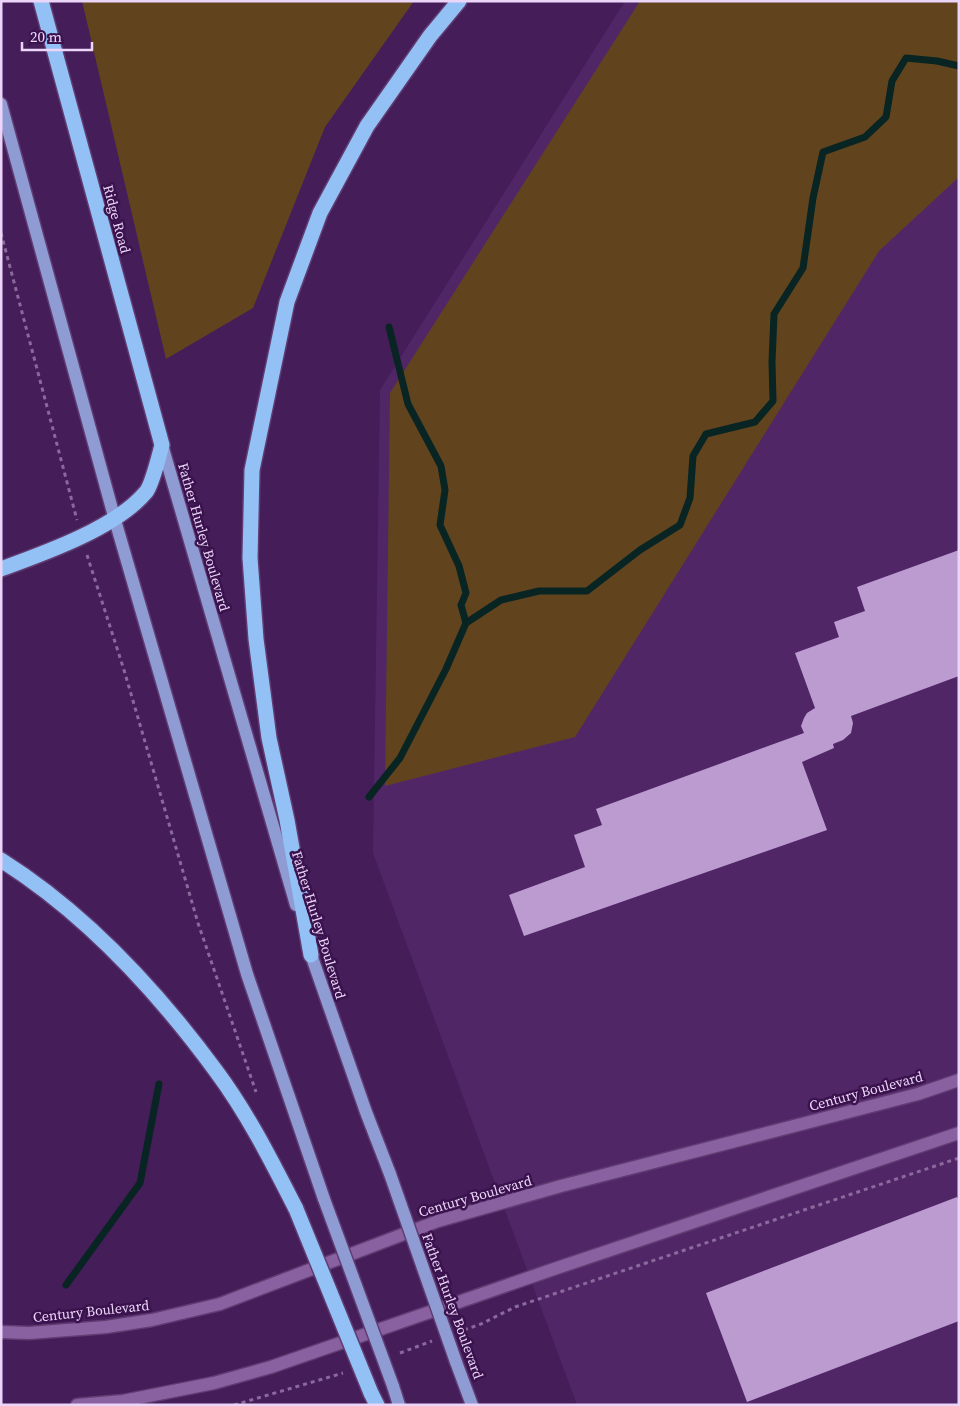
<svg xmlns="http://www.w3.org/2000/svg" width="960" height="1406" font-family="'Source Serif 4',serif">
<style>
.built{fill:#512667}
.green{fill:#61441d}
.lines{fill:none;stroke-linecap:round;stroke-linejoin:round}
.stream{stroke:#082423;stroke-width:7}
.building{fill:#bc9bd1}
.minor-casing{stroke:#603c72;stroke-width:15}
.major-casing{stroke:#603c72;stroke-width:15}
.highway-casing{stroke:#603c72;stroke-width:18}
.path{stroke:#8a6a9c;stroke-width:3;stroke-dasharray:4 4;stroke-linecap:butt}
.minor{stroke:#8961a1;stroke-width:12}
.major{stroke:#8f9bd3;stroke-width:12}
.highway{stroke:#93c1f5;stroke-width:15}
.major-bridge-casing{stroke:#603c72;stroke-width:15;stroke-linecap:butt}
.highway-bridge-casing{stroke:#603c72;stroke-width:18;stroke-linecap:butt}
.major-bridge{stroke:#8f9bd3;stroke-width:12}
.highway-bridge{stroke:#93c1f5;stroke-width:15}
.labels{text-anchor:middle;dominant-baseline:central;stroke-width:5;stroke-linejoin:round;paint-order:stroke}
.street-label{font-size:14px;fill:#ebd5f9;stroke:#3a124d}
</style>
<rect width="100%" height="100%" fill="#441d59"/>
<polygon class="built" points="625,1 959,1 959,1405 577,1405 373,853 380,390"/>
<g class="green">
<polygon points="82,1 414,1 325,127 253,308 166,359"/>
<polygon points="640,1 959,1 959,177 879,251 575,737 385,786 390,393"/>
</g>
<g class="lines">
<g class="stream">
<polyline points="389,327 408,404 441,466 445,490 440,525 459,566 466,593 461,605 466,623"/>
<polyline points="369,797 400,758 446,669 466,623 501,600 539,591 587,591 640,550 680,525 690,498 693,456 706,434 755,422 773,401 772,362 774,314 803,268 813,198 823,152 865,137 886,117 892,81 906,58 937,61 959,66"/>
<polyline points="66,1285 140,1183 159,1084"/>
</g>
</g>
<g class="building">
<polygon points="959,550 959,676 851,716 853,723 851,733 843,740 833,744 834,748 802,762 827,830 524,936 509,895 585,867 574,835 602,825 596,809 804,733 801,726 804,718 807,713 815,708 795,653 839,637 834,622 865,611 857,587"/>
<polygon points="957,1197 959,1201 959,1321 747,1402 706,1293"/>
</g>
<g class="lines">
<defs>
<g id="minor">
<polyline points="1,1332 29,1333 106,1327 152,1320 220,1304 438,1221 561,1186 918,1094 959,1080"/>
<polyline points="77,1405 123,1401 214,1383 271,1367 554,1269 959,1133"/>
</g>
<g id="major">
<polyline points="1,104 115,520 247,974 324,1199"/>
<polyline points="162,445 296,905"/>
<polyline points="308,946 366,1112 390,1174"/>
<polyline points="456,1362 472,1405"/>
<polyline points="393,1386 399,1405"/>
</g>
<g id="highway">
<path d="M1,569C45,553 116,528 146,492C152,485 159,456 162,445L41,1"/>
<path d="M1,860C85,913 158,992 216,1071C248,1114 272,1162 296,1209"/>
<polyline points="311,955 287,820 269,738 256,639 250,558 252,470 287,302 320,213 367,126 430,36 459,1"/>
<polyline points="371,1393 377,1405"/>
</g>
</defs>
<use href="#minor" class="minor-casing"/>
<use href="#major" class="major-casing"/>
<use href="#highway" class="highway-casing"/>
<g class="path">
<polyline points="1,233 77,520"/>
<polyline points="87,555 124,670 198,923 256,1092"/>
<polyline points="464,1330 481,1324 515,1307 959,1158"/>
<polyline points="400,1353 432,1341"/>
<polyline points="234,1405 343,1373"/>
</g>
<use href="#minor" class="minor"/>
<use href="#major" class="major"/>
<use href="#highway" class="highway"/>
<defs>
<g id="major-bridge">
<polyline points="390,1174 456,1362"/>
<polyline points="324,1199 393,1386"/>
</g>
<polyline id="highway-bridge" points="296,1209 371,1393"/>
</defs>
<use href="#major-bridge" class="major-bridge-casing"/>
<use href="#highway-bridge" class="highway-bridge-casing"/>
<use href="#major-bridge" class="major-bridge"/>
<use href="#highway-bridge" class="highway-bridge"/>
</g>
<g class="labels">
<g class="street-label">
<text transform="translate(117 219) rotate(75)">Ridge Road</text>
<text transform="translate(204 537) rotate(74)">Father Hurley Boulevard</text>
<text transform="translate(319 925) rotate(73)">Father Hurley Boulevard</text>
<text transform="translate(866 1091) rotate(-15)">Century Boulevard</text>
<text transform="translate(475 1196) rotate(-16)">Century Boulevard</text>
<text transform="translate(453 1306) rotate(70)">Father Hurley Boulevard</text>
<text transform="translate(91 1311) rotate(-6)">Century Boulevard</text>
</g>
</g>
<rect width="960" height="1406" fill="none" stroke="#ebd5f9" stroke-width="5"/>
<path d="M22 42v8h70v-8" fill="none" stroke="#ebd5f9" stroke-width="2.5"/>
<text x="30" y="42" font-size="15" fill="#ebd5f9" stroke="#3a124d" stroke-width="4" paint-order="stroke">20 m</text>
</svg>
